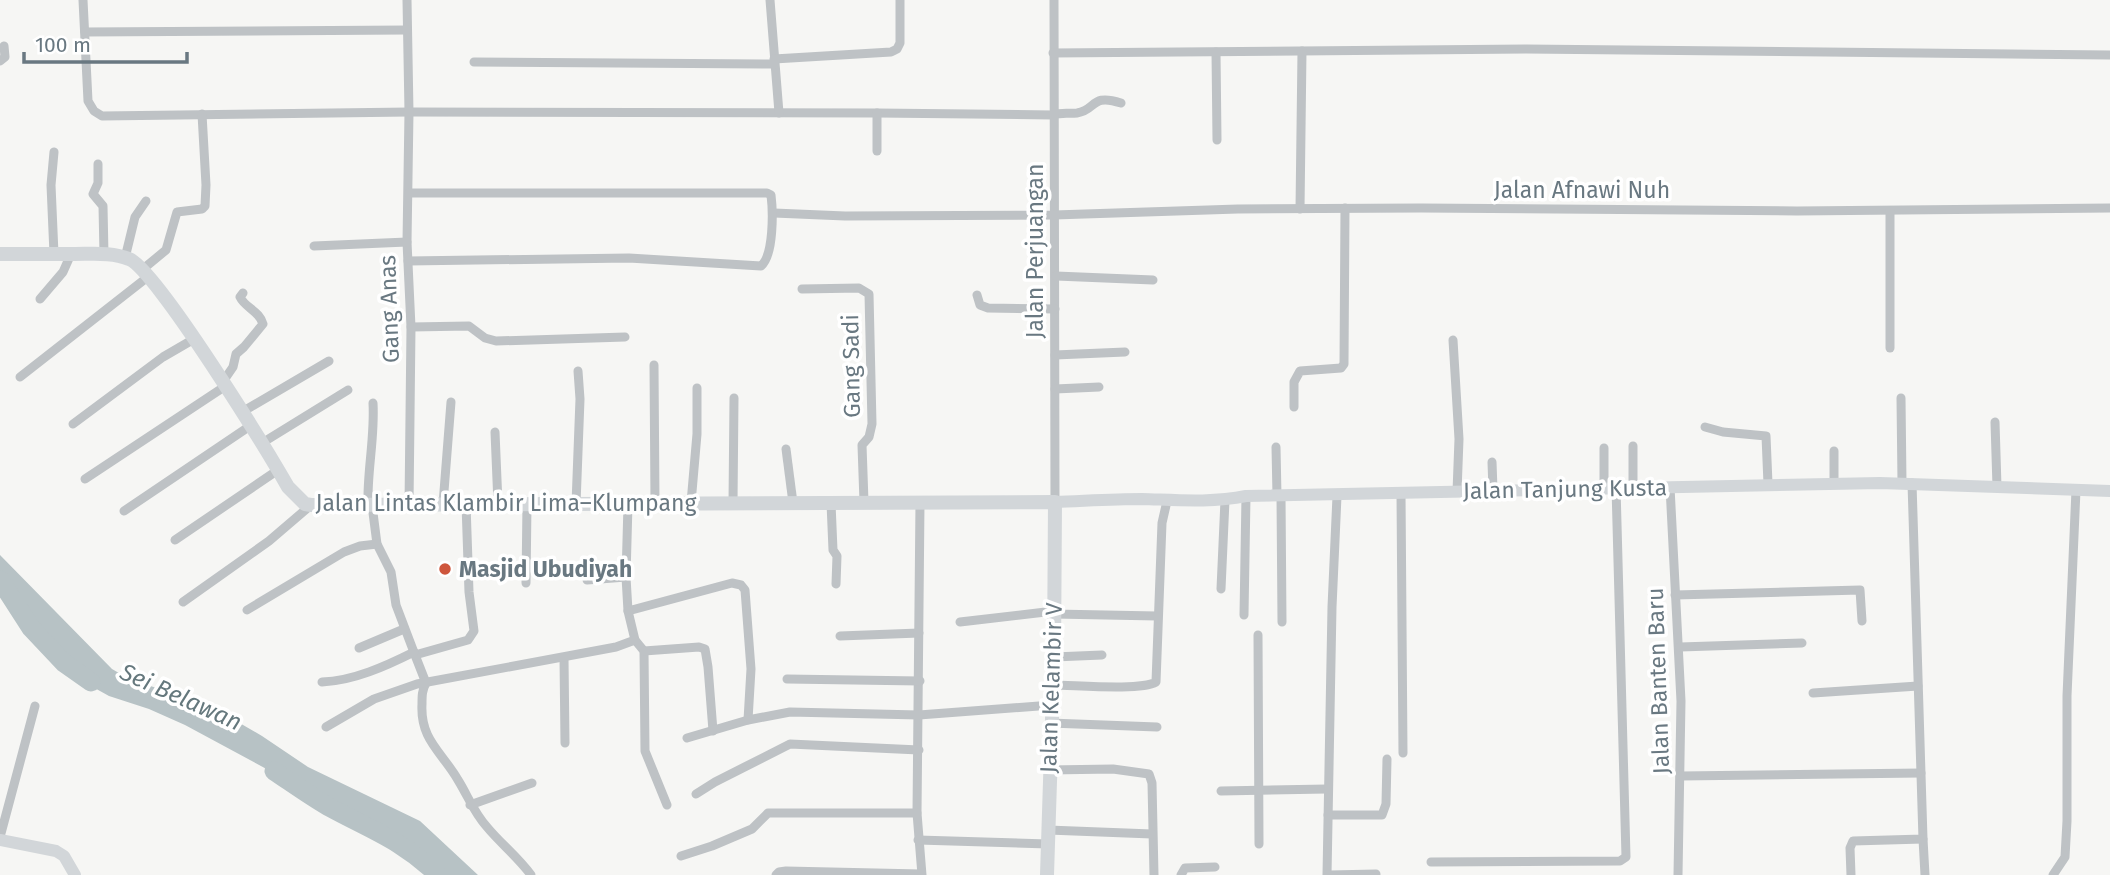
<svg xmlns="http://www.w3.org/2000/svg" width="2110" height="875" font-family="'Fira Sans',sans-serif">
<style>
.water{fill:#b7c2c5}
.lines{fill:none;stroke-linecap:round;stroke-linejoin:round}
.river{stroke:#b7c2c5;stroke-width:19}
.street{stroke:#bec2c5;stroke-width:9}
.secondary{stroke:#d2d6d9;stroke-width:12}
.primary{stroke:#d2d6d9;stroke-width:14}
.poi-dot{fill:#ce563c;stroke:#fff;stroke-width:2.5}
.labels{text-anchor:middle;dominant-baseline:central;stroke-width:7;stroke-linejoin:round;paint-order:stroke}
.street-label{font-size:23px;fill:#697881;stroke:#fff}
.poi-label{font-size:23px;font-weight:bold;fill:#697881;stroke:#fff;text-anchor:start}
.water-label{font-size:24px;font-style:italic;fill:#65787d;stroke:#fff}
</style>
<rect width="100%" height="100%" fill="#f6f6f4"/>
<polygon class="water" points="0,555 112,669 131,680 205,703 262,736 308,767 420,821 478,875 438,875 413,853 309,792 185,725 149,709 109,696 91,686 30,624 0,597"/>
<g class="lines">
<g class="river">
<polyline points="0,580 31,628 64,663 91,682"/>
<path d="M274,771C292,783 310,796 329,807C371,830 402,840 438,875"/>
</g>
<g class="street">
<path d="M83,0L88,101L94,111L102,116L409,112L877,113L1053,115C1062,112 1068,114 1077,113C1097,110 1090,93 1121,103"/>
<polyline points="407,0 409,112 407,242 411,327 409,505"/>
<polyline points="770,0 779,113"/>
<polyline points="1054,0 1055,502"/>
<polyline points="85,32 407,30"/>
<polyline points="1216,52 1217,140"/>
<polyline points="1053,53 1526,49 2110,55"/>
<polyline points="774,59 891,52 897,49 900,43 900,0"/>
<polyline points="0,61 5,57 4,46"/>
<polyline points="474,62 774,64"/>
<polyline points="877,113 877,151"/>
<polyline points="54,152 51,185 54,254"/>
<polyline points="98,164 98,183 93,194 103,206 104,255"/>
<polyline points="1300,209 1302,51"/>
<polyline points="774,213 845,216 1054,215 1238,209 1421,208 1797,211 2110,208"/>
<polyline points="314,246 407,242"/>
<polyline points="125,258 135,217 146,201"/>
<path d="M408,261L629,258L761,266C774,255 773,211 771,195L767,193H409"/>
<polyline points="143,269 166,250 177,212 202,209 205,206 206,185 202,114"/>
<polyline points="1056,276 1153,280"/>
<polyline points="802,289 859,288 869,294 872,424 869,437 862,445 864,502"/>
<polyline points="977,295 980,305 988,308 1055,309"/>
<polyline points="40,299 63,272 71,254"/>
<polyline points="411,327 469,326 485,338 496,341 625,337"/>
<polyline points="1453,340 1459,439 1457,492"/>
<polyline points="1890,348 1890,211"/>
<polyline points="1055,355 1125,352"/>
<polyline points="654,365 655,503"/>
<polyline points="20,377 149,276"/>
<path d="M222,383L233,367L236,354L244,347L263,324C260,311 245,308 240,297L243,293"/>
<polyline points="1055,389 1099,387"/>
<polyline points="1901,398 1902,483"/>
<polyline points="1294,407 1294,382 1300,371 1341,368 1344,364 1345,208"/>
<polyline points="242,412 329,361"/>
<polyline points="1995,422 1997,487"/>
<polyline points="73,424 163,357 194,339"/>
<polyline points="1705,427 1723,432 1766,436 1768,484"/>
<polyline points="495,432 498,504"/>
<polyline points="262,443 348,390"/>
<polyline points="1276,447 1277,496"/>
<polyline points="786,449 793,503"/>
<polyline points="1834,451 1834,484"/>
<polyline points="1492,462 1493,490"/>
<polyline points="85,479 224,387"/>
<polyline points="1604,487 1604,448"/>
<polyline points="1633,487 1633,446"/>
<polyline points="1670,487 1681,701 1678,875"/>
<polyline points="1401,493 1403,753"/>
<polyline points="1281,496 1282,622"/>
<polyline points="920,502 917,813 922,875"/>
<polyline points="691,503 697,434 697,388"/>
<polyline points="733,503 734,398"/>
<polyline points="831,503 833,550 837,556 836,584"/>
<polyline points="443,504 451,402"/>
<polyline points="576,504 580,399 578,371"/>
<polyline points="628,504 626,577 628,611 732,583 741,585 745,590 751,669 748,720"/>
<path d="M368,505C367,470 375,438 373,403"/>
<polyline points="372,505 377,544 391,572 396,605 415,655 468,640 474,631 469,592 466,504"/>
<polyline points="124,511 250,426"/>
<polyline points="175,540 278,470"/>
<polyline points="587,580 626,577"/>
<polyline points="526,583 527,504"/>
<polyline points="1221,589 1225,500"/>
<polyline points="1675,595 1860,590 1862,621"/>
<polyline points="183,602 269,541 311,505"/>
<polyline points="247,610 344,552 360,546 377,544"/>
<polyline points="628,611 635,640 644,651 645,751 667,805"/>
<polyline points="1054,614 1157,616"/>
<polyline points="1244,615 1246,496"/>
<polyline points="960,622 1054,611"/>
<polyline points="1258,635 1259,844"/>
<polyline points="840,636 919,633"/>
<polyline points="1680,647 1802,643"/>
<polyline points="359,648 404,629"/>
<polyline points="644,651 699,647 705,649 708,667 713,731"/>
<path d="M415,655L426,683C422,690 422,696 422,704C420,740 442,752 458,780C468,796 474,813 487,827C501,844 518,857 531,875"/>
<polyline points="1054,657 1102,655"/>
<polyline points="564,658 565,743"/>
<polyline points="787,679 920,681"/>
<path d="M322,682C353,681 386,666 414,652"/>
<path d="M1053,685C1075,685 1140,691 1156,682L1162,523L1167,501"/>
<polyline points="1813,693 1918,686"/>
<polyline points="1050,723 1157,727"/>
<polyline points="326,727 374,699 417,684 616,647 635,640"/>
<polyline points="687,738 748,720 790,712 919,715 1052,705"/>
<polyline points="1049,770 1113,769 1149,774 1152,783 1154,875"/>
<polyline points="1681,776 1921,773"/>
<polyline points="1221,791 1327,789"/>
<polyline points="696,794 715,782 790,744 919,750"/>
<polyline points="470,805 532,783"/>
<polyline points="1328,815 1382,815 1386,804 1387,759"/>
<polyline points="1048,830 1152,834"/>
<polyline points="0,837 35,706"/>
<polyline points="1923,839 1925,875"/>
<polyline points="918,840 1048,844"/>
<polyline points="681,856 712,846 752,829 768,813 917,813"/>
<polyline points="1431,862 1620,861 1626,857 1616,487"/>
<polyline points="776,875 779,872 786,871 921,874"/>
<polyline points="1181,875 1185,868 1215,867"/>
<polyline points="1327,875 1332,607 1337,496"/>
<polyline points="1330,875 1376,874"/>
<polyline points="1851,875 1850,848 1853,841 1923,839 1912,483"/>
<polyline points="2053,875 2065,857 2067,821 2067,696 2076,490"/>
</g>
<g class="secondary">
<path d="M1055,502C1084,501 1113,499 1142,499C1177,500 1211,503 1246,496L1880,483L2110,491"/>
<polyline points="0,840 56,851 64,856 75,875"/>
</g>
<path class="primary" d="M0,254C25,254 50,254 75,254C93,254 112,252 129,259C156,269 268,452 288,487L305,504L311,505L1055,502L1054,657L1047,875"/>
</g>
<circle class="poi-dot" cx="445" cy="569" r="7"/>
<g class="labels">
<g class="street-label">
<text x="1582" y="190">Jalan Afnawi Nuh</text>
<text transform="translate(1035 251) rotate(-90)">Jalan Perjuangan</text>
<text transform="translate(389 309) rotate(-92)">Gang Anas</text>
<text transform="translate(851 366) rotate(-91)">Gang Sadi</text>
<text transform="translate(1565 489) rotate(-1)">Jalan Tanjung Kusta</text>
<text x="506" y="503">Jalan Lintas Klambir Lima–Klumpang</text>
<text transform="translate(1658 681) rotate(-92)">Jalan Banten Baru</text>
<text transform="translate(1051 688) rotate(-88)">Jalan Kelambir V</text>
</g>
<g class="poi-label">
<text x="459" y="569">Masjid Ubudiyah</text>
</g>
<g class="water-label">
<text transform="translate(181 697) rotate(24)">Sei Belawan</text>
</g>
</g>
<path d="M24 52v10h163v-10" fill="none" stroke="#697881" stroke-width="3.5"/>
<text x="35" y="52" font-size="21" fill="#697881" stroke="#ffffff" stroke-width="5" paint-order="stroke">100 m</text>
</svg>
